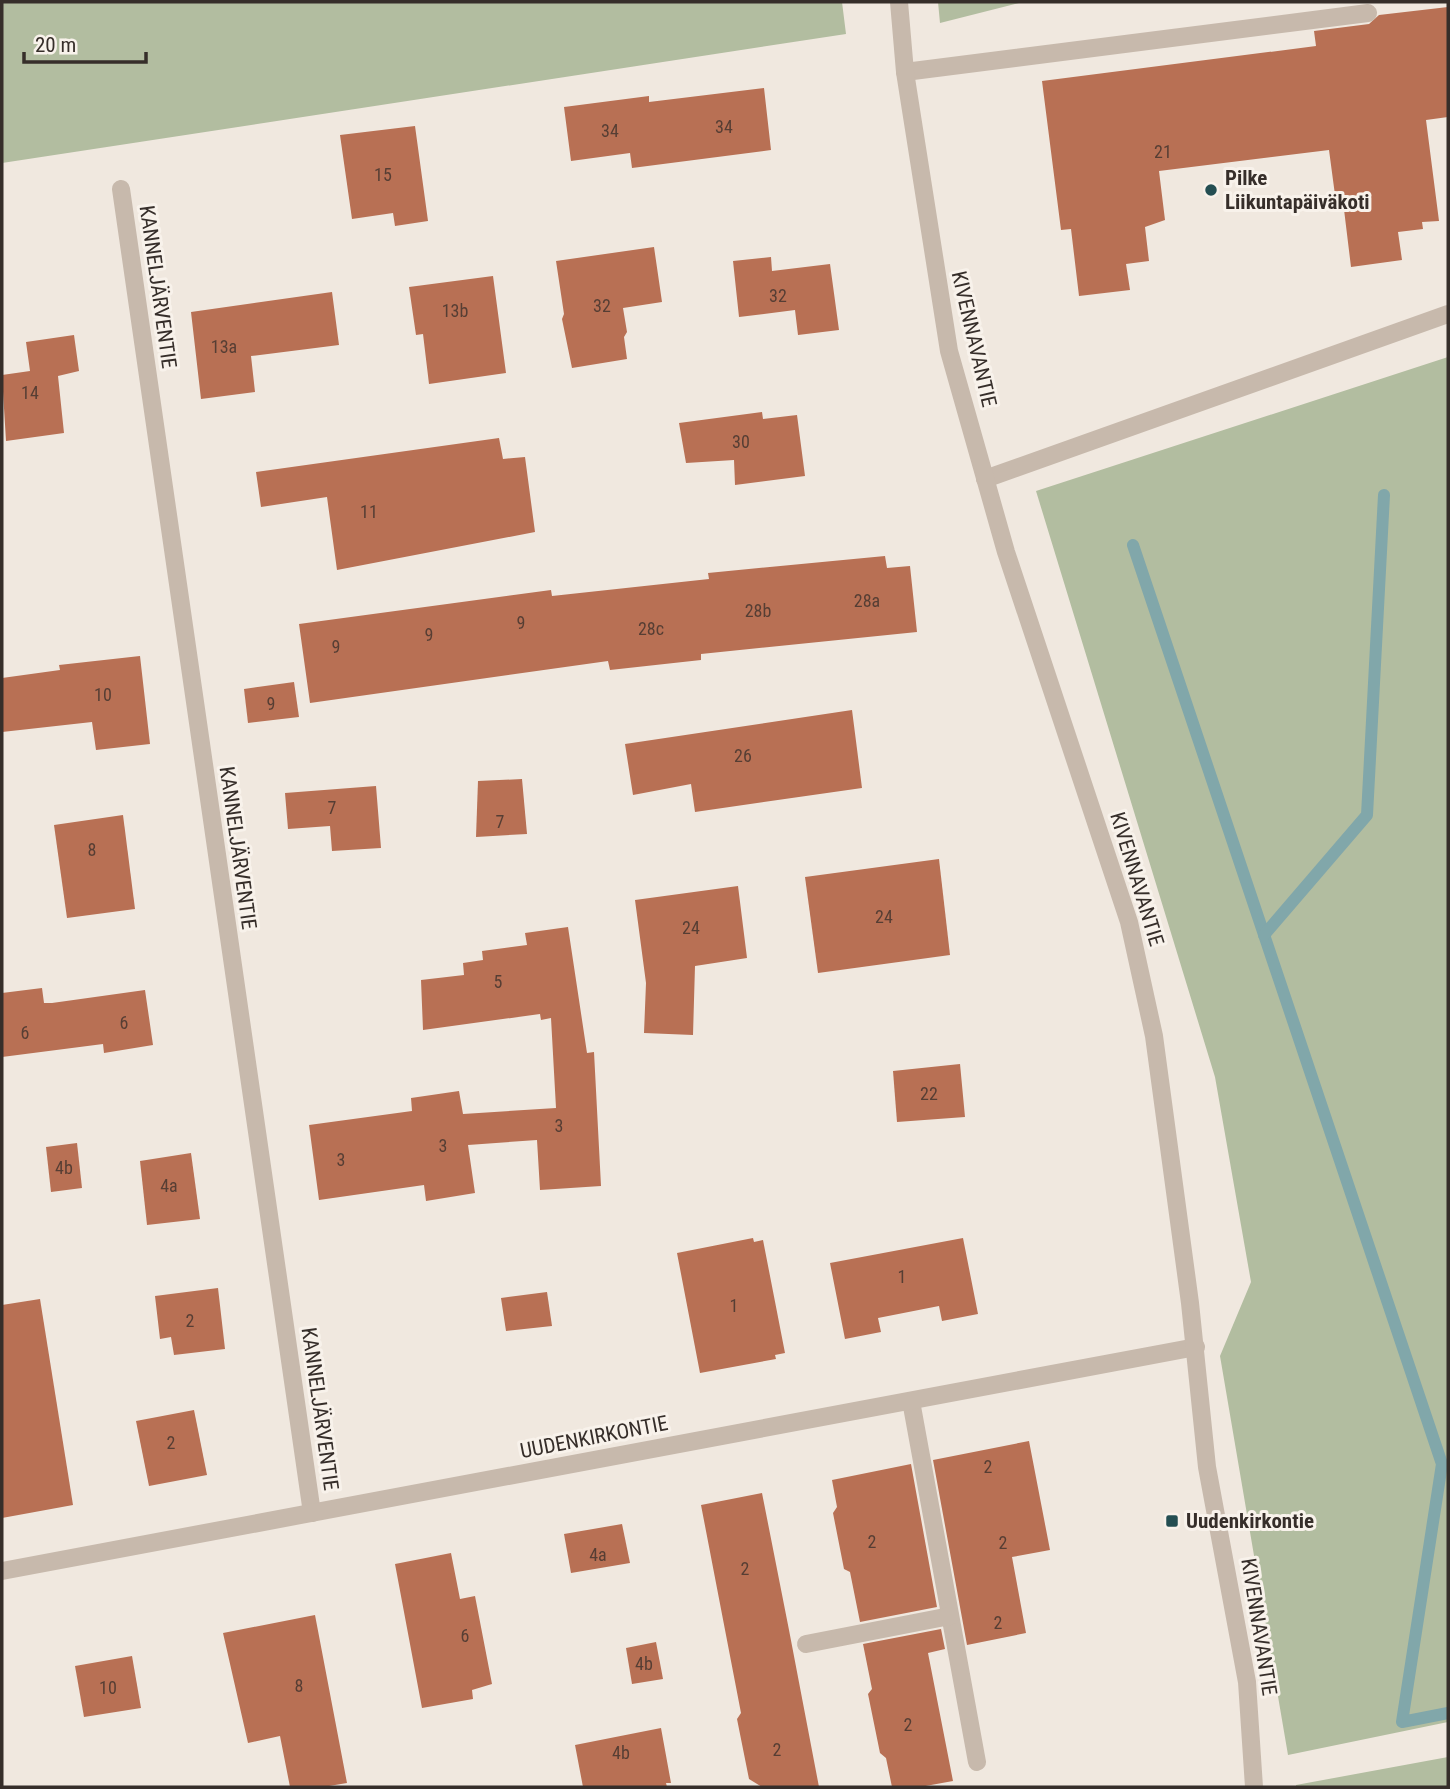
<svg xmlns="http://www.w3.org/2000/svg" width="1450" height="1789" font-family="'Roboto Condensed',sans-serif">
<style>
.green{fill:#b2bda0}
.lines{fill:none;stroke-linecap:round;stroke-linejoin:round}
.stream{stroke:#81a7aa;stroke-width:12}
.building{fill:#b87054}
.service{stroke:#c7b9ac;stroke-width:18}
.minor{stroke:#c7b9ac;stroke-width:18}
.tertiary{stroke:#c7b9ac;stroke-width:18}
.poi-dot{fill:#244e52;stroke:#f8f2eb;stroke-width:2.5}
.labels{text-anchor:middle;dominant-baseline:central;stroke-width:6;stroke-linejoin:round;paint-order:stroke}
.number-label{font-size:18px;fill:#563e34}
.poi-label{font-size:21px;font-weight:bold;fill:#362e2a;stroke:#f8f2eb;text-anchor:start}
.street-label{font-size:21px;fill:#362e2a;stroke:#f8f2eb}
</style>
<rect width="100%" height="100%" fill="#f0e8df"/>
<g class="green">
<polygon points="2,2 842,2 846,34 2,163"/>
<polygon points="938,2 1023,2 940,23"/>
<polygon points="1448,357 1448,1722 1288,1755 1220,1356 1251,1282 1215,1077 1036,491"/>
<polygon points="1448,1757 1448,1787 1296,1787 1296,1785"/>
</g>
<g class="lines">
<g class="stream">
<polyline points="1133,545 1442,1464 1402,1722 1448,1713"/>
<polyline points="1264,935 1367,815 1384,495"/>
</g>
</g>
<g class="building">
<polygon points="1448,7 1448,117 1426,120 1439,221 1422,222 1423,229 1398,232 1402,260 1351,267 1342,193 1335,195 1329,150 1159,171 1165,220 1145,227 1149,261 1126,264 1130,290 1079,296 1071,229 1061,230 1042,81 1316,46 1314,31 1369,24 1379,15"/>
<polygon points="764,88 771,150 632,168 630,153 571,161 564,107 649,96 649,102"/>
<polygon points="415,126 428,221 395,226 393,213 352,219 340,135"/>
<polygon points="654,247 662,302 623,308 627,332 624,337 627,359 572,368 562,319 564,314 556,261"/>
<polygon points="771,257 772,271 830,264 839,330 798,335 795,310 739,317 733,261"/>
<polygon points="493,276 506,373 429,384 423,334 416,335 409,287"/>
<polygon points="332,292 339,345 251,356 255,392 201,399 191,312"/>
<polygon points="74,335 79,371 58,376 64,433 6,441 2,375 30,371 26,342"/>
<polygon points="762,412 763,419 797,415 805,476 735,485 734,460 686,463 679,423"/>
<polygon points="499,438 503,459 525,457 535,532 337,570 327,497 261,507 256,472"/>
<polygon points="885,556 887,568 910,566 917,632 701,654 701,660 610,670 608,661 310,703 299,624 551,590 552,596 709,579 708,573"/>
<polygon points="140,656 150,744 96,750 92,722 2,732 2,678 60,670 59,665"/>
<polygon points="294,682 299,717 248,723 244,689"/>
<polygon points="852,710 862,788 695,812 691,784 633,795 625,744"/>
<polygon points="522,779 527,834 476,837 478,781"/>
<polygon points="376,786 381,848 332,851 330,826 288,829 285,793"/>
<polygon points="123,815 135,909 67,918 54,825"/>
<polygon points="939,859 950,955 818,973 805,877"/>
<polygon points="738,886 747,958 695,966 693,1035 644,1033 646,983 635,900"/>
<polygon points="568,927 587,1053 594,1052 601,1186 540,1190 537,1140 468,1145 475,1193 426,1201 424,1185 319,1200 309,1125 412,1111 411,1098 459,1091 463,1114 556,1108 551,1018 541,1020 540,1014 423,1030 421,980 464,975 463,963 483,960 482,951 527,945 525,933"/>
<polygon points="42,988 44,1003 52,1003 145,990 153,1045 104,1053 103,1044 2,1057 2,993"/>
<polygon points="960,1064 965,1117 897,1122 893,1071"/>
<polygon points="77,1143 82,1188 51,1192 46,1147"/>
<polygon points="191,1153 200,1219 147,1225 140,1161"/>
<polygon points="753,1238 754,1242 763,1240 785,1353 775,1355 776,1359 700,1373 677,1253"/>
<polygon points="963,1238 978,1314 942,1321 939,1306 878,1318 881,1332 845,1339 830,1263"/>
<polygon points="218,1288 225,1349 174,1355 171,1337 160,1339 155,1296"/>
<polygon points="547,1292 552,1326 506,1331 501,1298"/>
<polygon points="40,1299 73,1505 2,1518 2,1305"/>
<polygon points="194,1410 207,1475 149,1486 136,1421"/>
<polygon points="1029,1441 1050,1550 1012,1557 1026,1633 967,1645 933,1460"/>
<polygon points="911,1464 937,1607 860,1622 850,1572 844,1569 833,1513 837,1507 832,1480"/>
<polygon points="762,1493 789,1630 819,1787 762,1787 749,1779 737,1719 741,1713 701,1505"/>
<polygon points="622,1524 630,1563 571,1573 564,1534"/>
<polygon points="451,1553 460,1599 475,1596 492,1684 472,1690 473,1699 422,1708 395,1564"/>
<polygon points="315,1615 347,1783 323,1787 290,1787 280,1736 248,1743 223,1633"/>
<polygon points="941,1629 945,1649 928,1653 953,1781 920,1787 892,1787 886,1758 880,1753 868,1694 872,1689 863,1644"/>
<polygon points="656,1642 663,1679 632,1684 626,1648"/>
<polygon points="132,1656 141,1708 84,1717 75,1666"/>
<polygon points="661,1728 671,1783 666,1783 667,1787 583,1787 575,1745"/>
</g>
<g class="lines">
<g class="service">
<polyline points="905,72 1368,13"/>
<polyline points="985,479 1448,314"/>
<polyline points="911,1401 977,1762"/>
<polyline points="806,1644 950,1616"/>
</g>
<g class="minor">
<polyline points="121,189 312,1513"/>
<polyline points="2,1571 1196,1347"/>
</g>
<polyline class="tertiary" points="899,2 905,72 949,351 1006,552 1129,922 1154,1036 1190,1303 1207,1467 1247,1682 1254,1787"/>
</g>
<g class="poi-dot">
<circle cx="1211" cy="190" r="7"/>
<rect x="1165" y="1514" width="14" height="14" rx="3.5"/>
</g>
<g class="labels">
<g class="number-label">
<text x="724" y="126">34</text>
<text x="610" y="130">34</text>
<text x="1163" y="151">21</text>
<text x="383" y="174">15</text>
<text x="778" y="295">32</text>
<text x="602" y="305">32</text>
<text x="455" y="310">13b</text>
<text x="224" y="346">13a</text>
<text x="30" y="392">14</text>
<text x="741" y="441">30</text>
<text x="369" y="511">11</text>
<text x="867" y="600">28a</text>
<text x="758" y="610">28b</text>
<text x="521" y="622">9</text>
<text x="651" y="628">28c</text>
<text x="429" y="634">9</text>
<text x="336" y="646">9</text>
<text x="103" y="694">10</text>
<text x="271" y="703">9</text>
<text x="743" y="755">26</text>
<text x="332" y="807">7</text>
<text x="500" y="821">7</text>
<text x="92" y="849">8</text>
<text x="884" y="916">24</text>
<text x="691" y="927">24</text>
<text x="498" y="981">5</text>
<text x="124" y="1022">6</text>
<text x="25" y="1032">6</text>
<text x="929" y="1093">22</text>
<text x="559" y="1125">3</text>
<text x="443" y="1145">3</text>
<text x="341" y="1159">3</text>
<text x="64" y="1167">4b</text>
<text x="169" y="1185">4a</text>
<text x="902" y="1276">1</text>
<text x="734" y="1305">1</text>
<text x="190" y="1320">2</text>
<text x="171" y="1442">2</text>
<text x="988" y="1466">2</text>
<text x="872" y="1541">2</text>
<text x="1003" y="1542">2</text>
<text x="598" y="1554">4a</text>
<text x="745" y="1568">2</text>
<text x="998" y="1622">2</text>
<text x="465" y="1635">6</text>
<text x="644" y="1663">4b</text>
<text x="299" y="1685">8</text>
<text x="108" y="1687">10</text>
<text x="908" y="1724">2</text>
<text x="777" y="1749">2</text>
<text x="621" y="1752">4b</text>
</g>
<g class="poi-label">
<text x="1225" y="178">Pilke<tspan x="1225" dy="24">Liikuntapäiväkoti</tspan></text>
<text x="1186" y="1521">Uudenkirkontie</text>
</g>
<g class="street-label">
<text transform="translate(158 287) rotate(82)">KANNELJÄRVENTIE</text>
<text transform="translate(974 339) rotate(77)">KIVENNAVANTIE</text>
<text transform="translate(238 848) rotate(82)">KANNELJÄRVENTIE</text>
<text transform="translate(1137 879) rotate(73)">KIVENNAVANTIE</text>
<text transform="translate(320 1409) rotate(82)">KANNELJÄRVENTIE</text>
<text transform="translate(594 1437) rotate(-11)">UUDENKIRKONTIE</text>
<text transform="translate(1259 1627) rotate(81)">KIVENNAVANTIE</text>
</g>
</g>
<rect width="1450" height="1789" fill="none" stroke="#362e2a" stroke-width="7"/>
<path d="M24 52v10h122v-10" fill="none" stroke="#362e2a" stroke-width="3.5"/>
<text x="35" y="52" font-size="21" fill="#362e2a" stroke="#f8f2eb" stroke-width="5" paint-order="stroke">20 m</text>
</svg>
